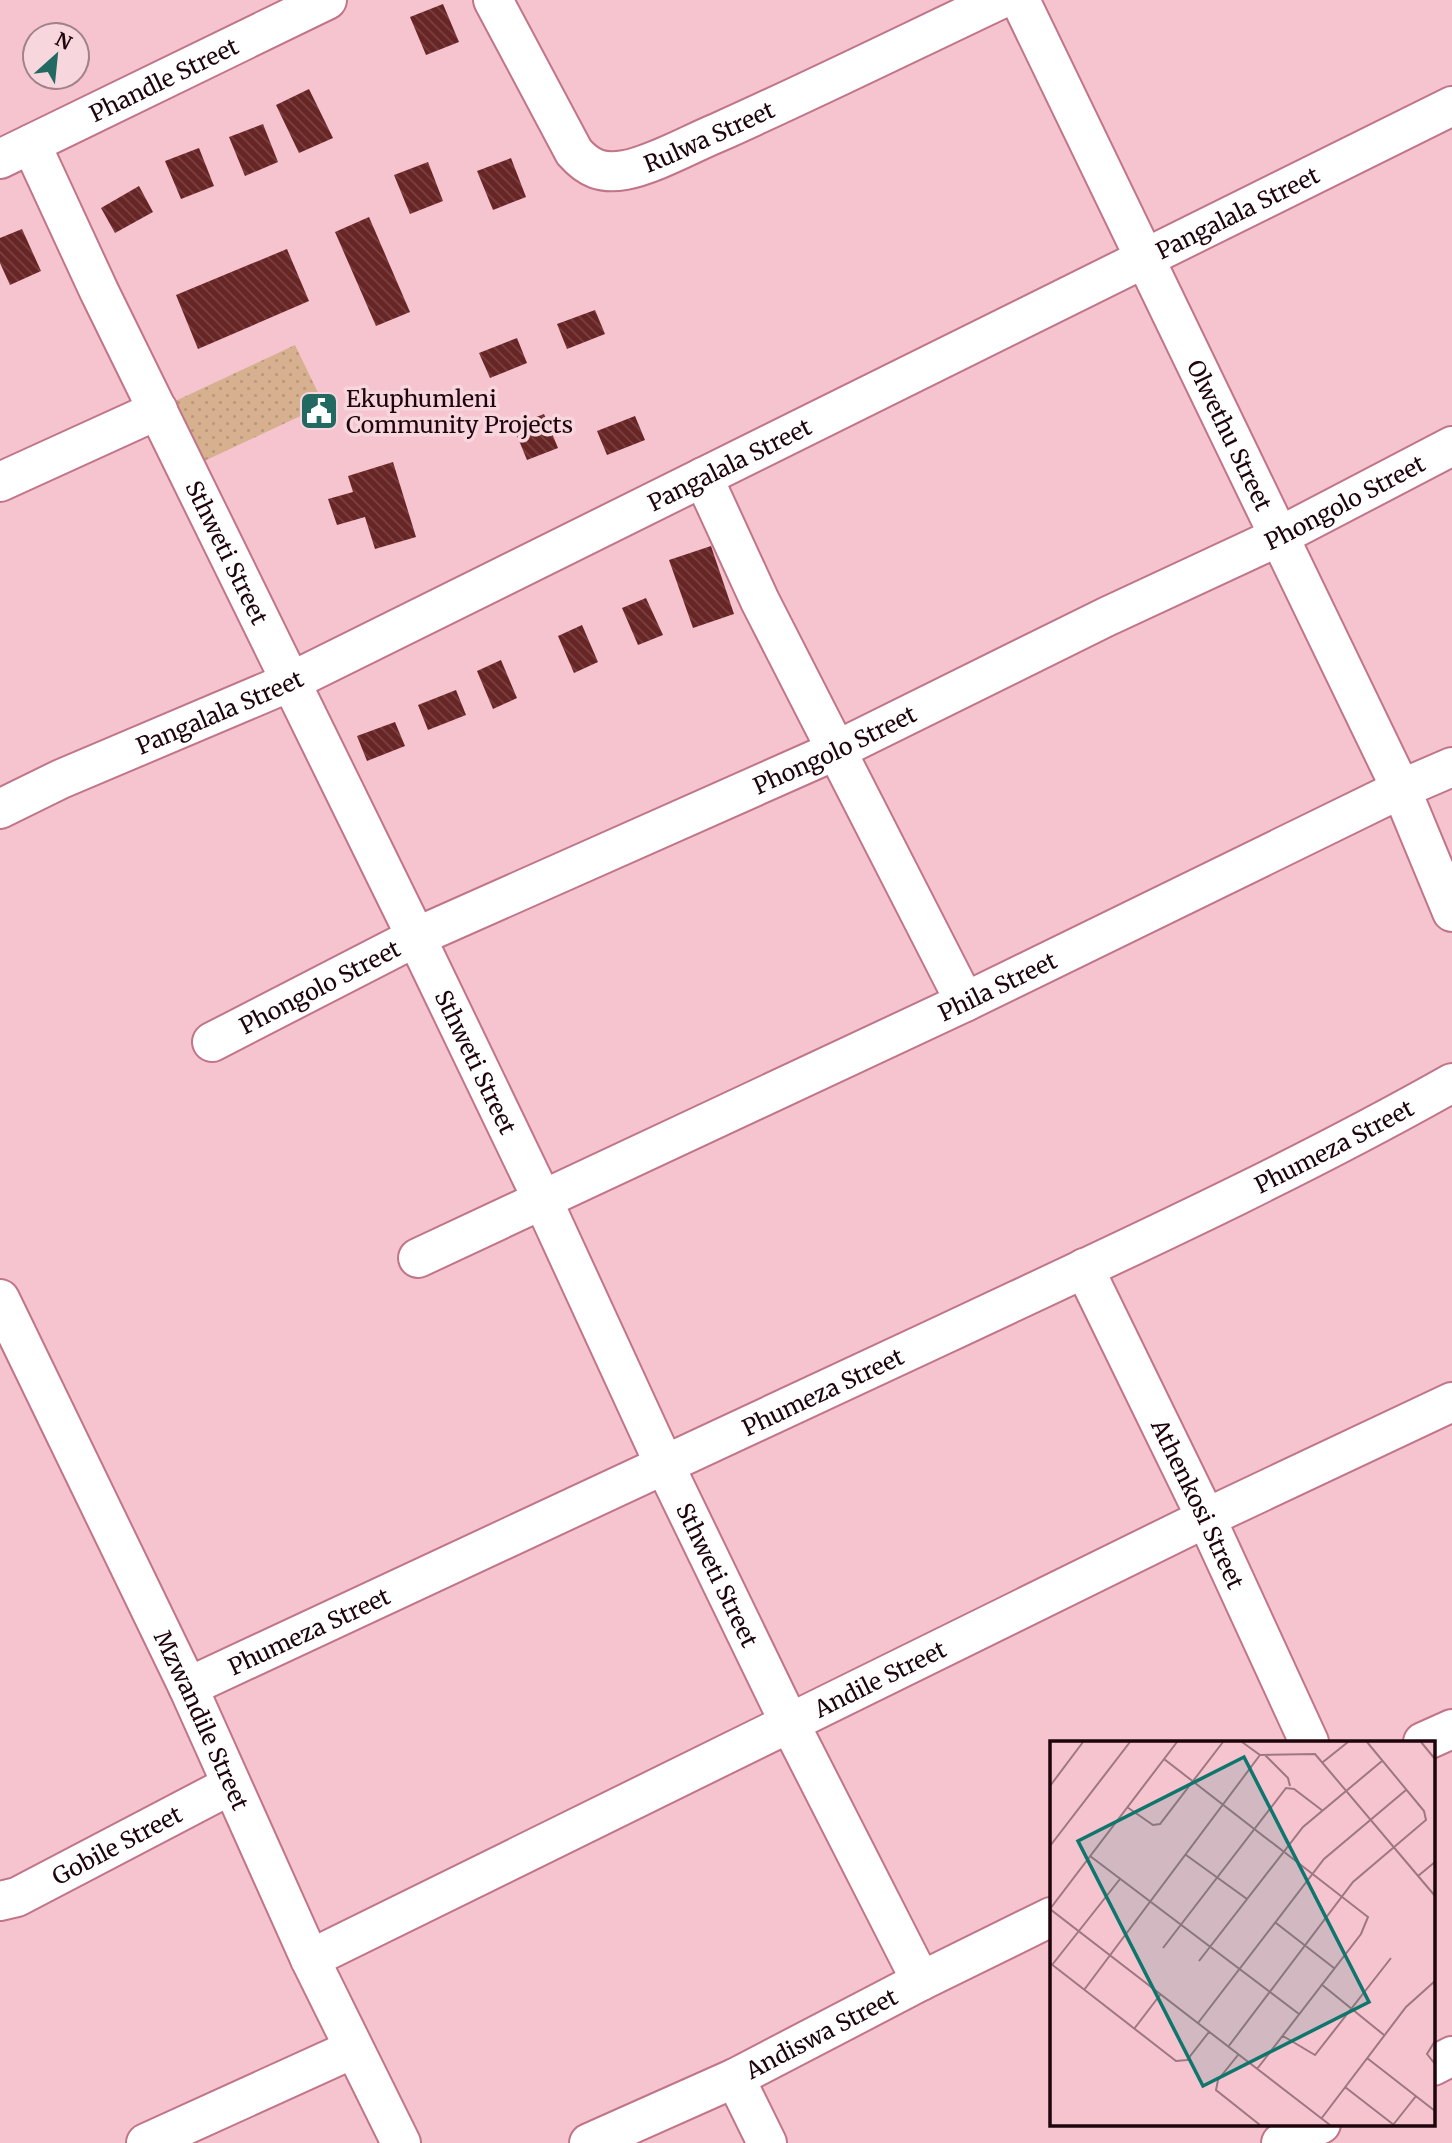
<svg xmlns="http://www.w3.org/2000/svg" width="1452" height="2143" font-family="Merriweather,serif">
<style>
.grass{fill:url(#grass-dots)}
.building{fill:url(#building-back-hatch)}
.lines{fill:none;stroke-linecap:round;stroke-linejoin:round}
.minor-casing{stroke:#c07589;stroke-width:42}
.minor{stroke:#fff;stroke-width:38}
.labels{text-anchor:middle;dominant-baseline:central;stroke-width:7;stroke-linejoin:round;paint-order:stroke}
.street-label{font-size:23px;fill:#1e040c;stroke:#f8d6de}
.poi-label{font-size:23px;fill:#1e040c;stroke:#f8d6de;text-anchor:start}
.inset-road{fill:none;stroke:#9f7781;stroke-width:2}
.view{fill:#0f766e;fill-opacity:0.15;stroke:#0f766e;stroke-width:3.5}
.inset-edge{fill:none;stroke:#1e040c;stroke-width:3.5}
</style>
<defs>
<pattern id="grass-dots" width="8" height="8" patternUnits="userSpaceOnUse" patternTransform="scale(1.75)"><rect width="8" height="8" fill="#d7b18f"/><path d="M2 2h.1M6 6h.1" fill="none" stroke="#b8977a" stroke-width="1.8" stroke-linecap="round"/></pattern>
<pattern id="building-back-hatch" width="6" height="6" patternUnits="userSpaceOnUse" patternTransform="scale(1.75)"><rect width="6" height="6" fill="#682525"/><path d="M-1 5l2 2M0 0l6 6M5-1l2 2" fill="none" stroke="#794242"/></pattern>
</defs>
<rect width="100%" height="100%" fill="#f5c4cf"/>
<polygon class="grass" points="295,345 324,405 198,464 169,404"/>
<g class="building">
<polygon points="443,4 459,42 426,55 410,17"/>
<polygon points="309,89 333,138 299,153 276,105"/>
<polygon points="263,124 278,162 245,176 229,137"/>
<polygon points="199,148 214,186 181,199 165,161"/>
<polygon points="511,158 526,197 493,210 477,171"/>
<polygon points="428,162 443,201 410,214 394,175"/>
<polygon points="139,186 153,212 115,233 101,208"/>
<polygon points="369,217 410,312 376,326 335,232"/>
<polygon points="22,229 41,271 10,285 0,263 0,238"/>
<polygon points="287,249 309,301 198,349 176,295"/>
<polygon points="595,310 605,334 567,349 557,324"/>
<polygon points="517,338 527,363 490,378 479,353"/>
<polygon points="544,414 558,448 527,460 513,426"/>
<polygon points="635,416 645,440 607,455 597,431"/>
<polygon points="393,462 416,537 375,549 365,517 337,525 328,499 353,492 348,476"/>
<polygon points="711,546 734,614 693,628 669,560"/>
<polygon points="646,598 663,635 638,645 622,608"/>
<polygon points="582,625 598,662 574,673 558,636"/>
<polygon points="501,660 517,698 493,709 477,671"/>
<polygon points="456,690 466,715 428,730 418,705"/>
<polygon points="395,722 405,746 367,761 357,736"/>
</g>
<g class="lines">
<defs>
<g id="minor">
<path id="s1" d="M493,0L574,152C589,169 602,174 625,170C653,165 692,143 719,132C813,90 906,44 999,0"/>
<path id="s2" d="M1020,0L1401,789L1452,912"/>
<path id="s3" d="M31,144L99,291L416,937L543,1201L665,1466L789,1722L921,1981"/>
<path id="s4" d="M0,159L327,0"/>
<polyline points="703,477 760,601 965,1002"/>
<polyline points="0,482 158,410"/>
<path id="s5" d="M0,809L61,779L290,682L1452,106"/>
<path id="s6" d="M212,1042L416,937L837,750L1106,617L1278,537L1452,446"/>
<path id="s7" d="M418,1258L965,1002L1401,789L1452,767"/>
<path id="s8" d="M1084,1268L1206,1518L1309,1742"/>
<path id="s9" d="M0,1299L188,1687L310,1959L401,2143"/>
<path id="s10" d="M188,1687C442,1569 695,1452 947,1333C1117,1253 1289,1175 1452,1083"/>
<polyline points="1423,1742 1452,1729"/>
<path id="s11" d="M0,1901L17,1897L231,1785"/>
<path id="s12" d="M310,1959L1206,1518L1452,1402"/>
<polyline points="1433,2066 1452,2056"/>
<polyline points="735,2078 767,2143"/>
<polyline points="146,2143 353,2049"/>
<path id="s13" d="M589,2143L735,2078L921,1981L1051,1917"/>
<polyline points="1281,2143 1321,2124"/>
</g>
</defs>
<use href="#minor" class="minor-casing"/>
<use href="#minor" class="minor"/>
</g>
<defs>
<symbol id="civic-square" viewBox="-11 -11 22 22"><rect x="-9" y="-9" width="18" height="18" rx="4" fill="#226a61" stroke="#f8d6de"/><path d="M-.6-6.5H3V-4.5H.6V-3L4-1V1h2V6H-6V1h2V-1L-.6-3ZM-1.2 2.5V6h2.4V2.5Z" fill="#fff"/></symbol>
</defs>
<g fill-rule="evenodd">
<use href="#civic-square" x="297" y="389" width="44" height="44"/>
</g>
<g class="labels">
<g class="street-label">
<text stroke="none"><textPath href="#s4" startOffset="182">Phandle Street</textPath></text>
<text stroke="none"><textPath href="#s1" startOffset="320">Rulwa Street</textPath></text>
<text stroke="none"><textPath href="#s5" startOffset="1374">Pangalala Street</textPath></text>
<text stroke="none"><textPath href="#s2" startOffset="483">Olwethu Street</textPath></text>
<text stroke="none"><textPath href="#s5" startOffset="807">Pangalala Street</textPath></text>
<text stroke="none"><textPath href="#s6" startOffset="1255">Phongolo Street</textPath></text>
<text stroke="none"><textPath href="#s3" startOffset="453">Sthweti Street</textPath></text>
<text stroke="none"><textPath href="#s5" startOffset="240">Pangalala Street</textPath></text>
<text stroke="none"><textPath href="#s6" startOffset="688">Phongolo Street</textPath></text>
<text stroke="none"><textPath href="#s7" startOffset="640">Phila Street</textPath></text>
<text stroke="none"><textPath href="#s6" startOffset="121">Phongolo Street</textPath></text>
<text stroke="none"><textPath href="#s3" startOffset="1020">Sthweti Street</textPath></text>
<text stroke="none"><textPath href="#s10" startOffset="1267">Phumeza Street</textPath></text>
<text stroke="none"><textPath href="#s10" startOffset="700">Phumeza Street</textPath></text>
<text stroke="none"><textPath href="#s8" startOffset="262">Athenkosi Street</textPath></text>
<text stroke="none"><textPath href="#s3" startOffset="1587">Sthweti Street</textPath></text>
<text stroke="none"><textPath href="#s10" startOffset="133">Phumeza Street</textPath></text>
<text stroke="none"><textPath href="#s12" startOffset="635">Andile Street</textPath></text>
<text stroke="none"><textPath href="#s9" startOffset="467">Mzwandile Street</textPath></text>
<text stroke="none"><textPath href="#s11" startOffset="130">Gobile Street</textPath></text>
<text stroke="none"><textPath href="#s13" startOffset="257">Andiswa Street</textPath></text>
</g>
<g class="poi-label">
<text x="346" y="398">Ekuphumleni<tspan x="346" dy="26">Community Projects</tspan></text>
</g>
</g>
<g transform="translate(1050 1741)">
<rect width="385" height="385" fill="#f5c4cf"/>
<path class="inset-road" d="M127,1L0,168L280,384M192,1L210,14L265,13L385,155M371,1L385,18M215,14L238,37L240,45M114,18L318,176L311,193L207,328M273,21L298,1M0,45L33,1M77,66L103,84L110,83L173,1M0,105L80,1M136,114L197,158M40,115L249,273M368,135L385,121M226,182L284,227M113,207L236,47L244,48L273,70M149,220L253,86L332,20M0,222L126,320L137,319L159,291M2,224L70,138M271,243L334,294M34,249L210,14M148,282L274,118L356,49M84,288L110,254M233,295L265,314L341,217M385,300L377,313L385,323M178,306L303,141L376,79L374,70L317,1M188,314L168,339L166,349L210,384M317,317L385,370M295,346L344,384M271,378L356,266L385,240M343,384L366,355"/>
<path class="view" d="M194,16L319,261L153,345L28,100Z"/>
<rect width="385" height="385" class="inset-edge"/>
</g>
<g transform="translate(56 56) rotate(27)"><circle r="33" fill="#f8d6de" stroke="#a1828a" stroke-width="2"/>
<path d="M0-5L12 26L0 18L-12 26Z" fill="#226a61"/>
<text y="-10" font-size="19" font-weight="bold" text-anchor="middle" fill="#1e040c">N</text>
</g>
</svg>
